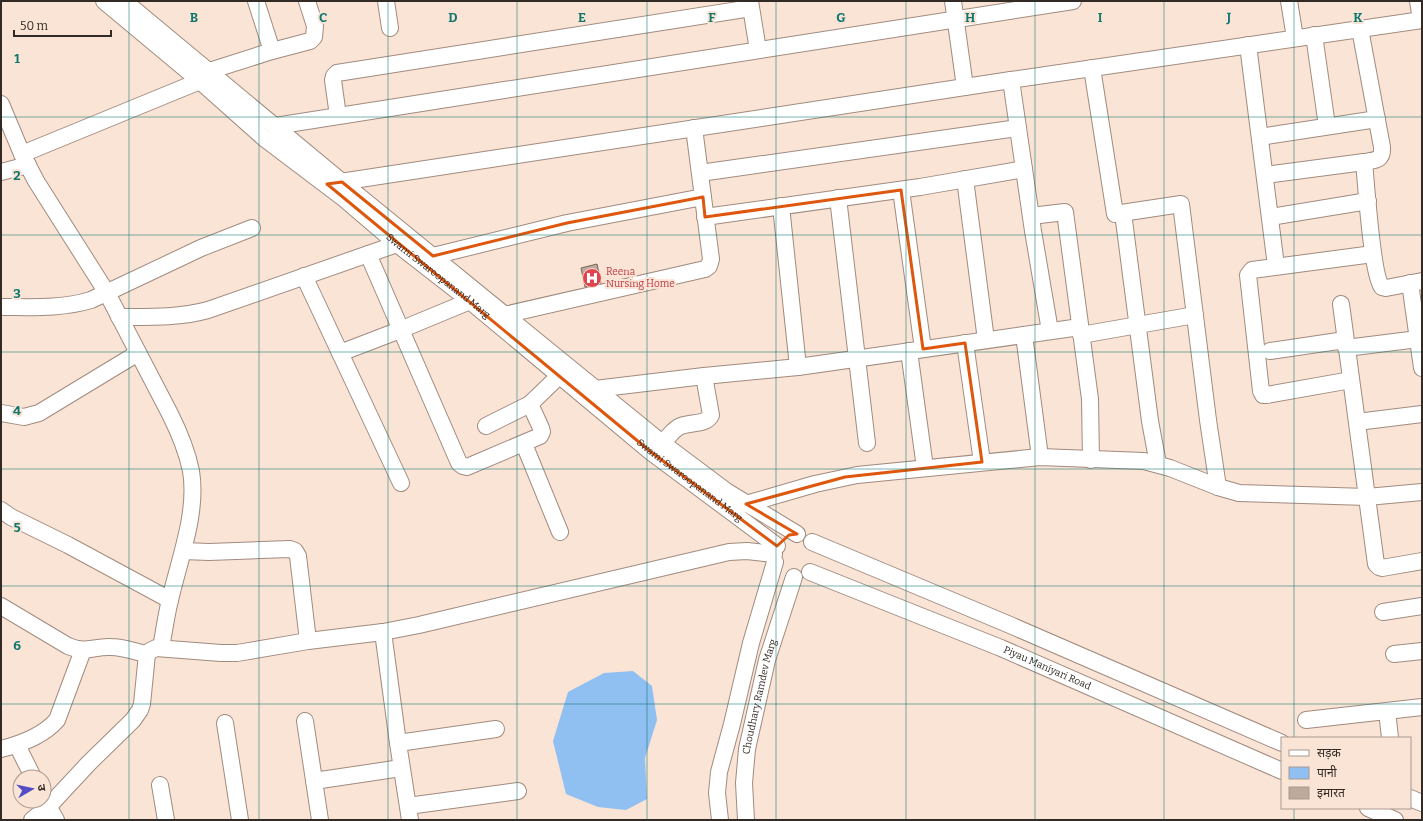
<svg xmlns="http://www.w3.org/2000/svg" width="1423" height="821" font-family="Bitter,'Noto Sans Devanagari',serif">
<style>
.water{fill:#90bff1}
.building{fill:#bea99c;stroke:#786458}
.lines{fill:none;stroke-linecap:round;stroke-linejoin:round}
.minor-casing{stroke:#a08b7f;stroke-width:18}
.minor{stroke:#fff;stroke-width:16}
.marked{fill:none;stroke:#df570d;stroke-width:3;stroke-linejoin:round}
.grid{fill:none;stroke:#0f766e;stroke-width:1;stroke-opacity:0.55}
.labels{text-anchor:middle;dominant-baseline:central;stroke-width:4;stroke-linejoin:round;paint-order:stroke}
.health-label{font-size:10px;fill:#be3a42;stroke:#fae4d6;text-anchor:start}
.street-label{font-size:10px;fill:#322a25;stroke:#fae4d6}
.grid-label{font-size:13px;text-anchor:middle;font-weight:bold;fill:#0f766e;stroke:#fae4d6;stroke-width:4;stroke-linejoin:round;paint-order:stroke}
</style>
<rect width="100%" height="100%" fill="#fae4d6"/>
<polygon class="water" points="633,671 652,686 657,720 645,758 647,799 626,810 598,807 566,794 553,741 568,692 604,673"/>
<polygon class="building" points="597,264 601,283 585,287 581,268"/>
<g class="lines">
<defs>
<g id="minor">
<path id="s1" d="M104,1L200,81L264,138L342,197L397,244L470,301L651,452L777,546"/>
<polyline points="124,1 355,193 662,443 726,491 797,534"/>
<polyline points="256,1 272,51"/>
<polyline points="386,1 390,28"/>
<polyline points="750,1 758,50"/>
<polyline points="953,1 965,87"/>
<polyline points="1289,1 1295,38"/>
<polyline points="1418,1 1421,20"/>
<path d="M1360,29L1382,147C1383,161 1375,160 1364,162C1366,182 1372,276 1382,287L1386,288L1422,281"/>
<polyline points="1314,35 1327,126"/>
<polyline points="1248,45 1276,266"/>
<polyline points="1092,68 1115,214 1181,204 1208,420 1218,487"/>
<polyline points="209,71 272,51 310,41 314,37 315,26 307,1"/>
<polyline points="1011,80 1033,231 1050,331"/>
<path d="M1,104L22,154L36,181L107,293L170,414C179,432 187,451 191,471C198,513 179,560 170,600C166,616 164,632 161,648"/>
<polyline points="338,116 333,80 334,76 337,73 751,8"/>
<polyline points="275,126 1073,1"/>
<polyline points="1260,137 1377,119"/>
<polyline points="22,154 200,81"/>
<polyline points="1,172 28,165"/>
<polyline points="700,173 1018,128"/>
<polyline points="1265,175 1364,162"/>
<polyline points="965,179 986,340"/>
<polyline points="327,184 1011,80 1422,20"/>
<polyline points="901,190 923,349"/>
<polyline points="838,198 867,443"/>
<polyline points="781,206 798,367"/>
<polyline points="1123,213 1150,421 1158,464"/>
<polyline points="1031,216 1065,212 1090,399 1091,460"/>
<polyline points="705,217 920,187 1024,169"/>
<polyline points="1270,217 1368,201"/>
<polyline points="368,254 459,463 463,466 467,467 540,436 542,432 541,428 530,404"/>
<polyline points="433,256 567,223 703,197"/>
<polyline points="304,276 401,483"/>
<polyline points="1410,283 1422,368"/>
<polyline points="1341,304 1376,564 1379,567 1382,568 1422,561"/>
<path d="M1,307C32,307 61,309 91,300L201,248L252,228"/>
<polyline points="504,315 705,269 709,266 711,259 694,128"/>
<path d="M119,317C149,317 179,318 208,310L397,244"/>
<polyline points="1024,335 1040,457"/>
<polyline points="1081,335 1195,315"/>
<polyline points="965,343 982,462"/>
<polyline points="1346,348 1418,339"/>
<polyline points="909,351 925,468"/>
<polyline points="1270,351 1345,340"/>
<polyline points="340,353 400,330 470,301"/>
<polyline points="1351,380 1267,395 1263,395 1261,391 1248,275 1252,270 1373,254"/>
<polyline points="595,389 704,376 798,367 1080,327"/>
<polyline points="1,413 24,417 39,413 138,353"/>
<polyline points="1357,422 1422,414"/>
<polyline points="486,426 530,404 560,375"/>
<path d="M662,443C668,438 674,428 681,426C690,422 707,425 711,415L704,376"/>
<polyline points="524,444 560,532"/>
<polyline points="746,504 815,484 857,475 1040,457 1144,461 1170,468 1218,487 1239,493 1367,497 1422,492"/>
<polyline points="1,510 11,517 68,545 170,600"/>
<polyline points="812,542 1010,625 1282,743"/>
<polyline points="183,551 209,552 290,549 295,551 298,556 308,641"/>
<path id="s2" d="M810,572L1001,648L1282,771"/>
<path d="M1,606L68,646C88,654 93,646 111,647C123,647 136,652 147,654"/>
<polyline points="1383,612 1422,606"/>
<polyline points="383,632 398,743 410,820"/>
<polyline points="1394,654 1422,651"/>
<polyline points="1387,711 1390,738"/>
<polyline points="1306,720 1422,707"/>
<polyline points="305,721 320,820"/>
<polyline points="225,723 240,820"/>
<polyline points="398,743 496,729"/>
<polyline points="17,745 33,777"/>
<path d="M1,749C21,744 43,736 57,720L83,650"/>
<polyline points="314,781 401,768"/>
<polyline points="160,785 166,820"/>
<polyline points="1410,798 1422,803"/>
<polyline points="44,799 56,820"/>
<polyline points="408,806 518,791"/>
<polyline points="1368,808 1395,820"/>
<polyline points="32,820 48,807 88,764 133,720 140,710 142,704 147,654 150,651 156,648 221,653 237,653 308,641 383,632 419,625 729,552 747,551 774,554"/>
<polyline points="720,820 717,793 719,772 732,724 751,643 775,562"/>
<path id="s3" d="M746,820L744,783L747,749L767,660L794,577"/>
</g>
</defs>
<use href="#minor" class="minor-casing"/>
<use href="#minor" class="minor"/>
</g>
<path class="marked" d="M342,182L433,256L567,223L703,197L705,217L901,190L923,349L965,343L982,462L845,477L746,504L797,534L789,535L777,546L651,452L327,184Z"/>
<path class="grid" d="M129,1V820M259,1V820M388,1V820M517,1V820M647,1V820M776,1V820M906,1V820M1035,1V820M1164,1V820M1294,1V738M1,117H1422M1,235H1422M1,352H1422M1,469H1422M1,586H1422M1,704H1422M1294,808V820"/>
<defs>
<symbol id="hospital-disc" viewBox="-11 -11 22 22"><circle r="9.5" fill="#e0444e" stroke="#fae4d6"/><path d="M-5-5h3v3.5h4V-5h3V5h-3V1.5h-4V5h-3Z" fill="#fff"/></symbol>
</defs>
<g fill-rule="evenodd">
<use href="#hospital-disc" x="581" y="267" width="22" height="22"/>
</g>
<g class="labels">
<g class="health-label">
<text x="606" y="272">Reena<tspan x="606" dy="12">Nursing Home</tspan></text>
</g>
<g class="street-label">
<text stroke="none"><textPath href="#s1" startOffset="433">Swami Swaroopanand Marg</textPath></text>
<text stroke="none"><textPath href="#s1" startOffset="757">Swami Swaroopanand Marg</textPath></text>
<text stroke="none"><textPath href="#s2" startOffset="256">Piyau Maniyari Road</textPath></text>
<text stroke="none"><textPath href="#s3" startOffset="125">Choudhary Ramdev Marg</textPath></text>
</g>
</g>
<g class="grid-label">
<text x="194" y="22">B</text>
<text x="323" y="22">C</text>
<text x="453" y="22">D</text>
<text x="582" y="22">E</text>
<text x="712" y="22">F</text>
<text x="841" y="22">G</text>
<text x="970" y="22">H</text>
<text x="1100" y="22">I</text>
<text x="1229" y="22">J</text>
<text x="1358" y="22">K</text>
<text x="17" y="63">1</text>
<text x="17" y="180">2</text>
<text x="17" y="298">3</text>
<text x="17" y="415">4</text>
<text x="17" y="532">5</text>
<text x="17" y="650">6</text>
</g>
<rect width="1423" height="821" fill="none" stroke="#322a25" stroke-width="4"/>
<rect x="1281" y="737" width="130" height="72" fill="#fae4d6" stroke="#aa9a8f"/>
<rect x="1289" y="750" width="20" height="6" fill="#ffffff" stroke="#aa9a8f"/>
<text x="1317" y="757" font-size="12" fill="#322a25">सड़क</text>
<rect x="1289" y="767" width="20" height="12" fill="#90bff1" stroke="#aa9a8f"/>
<text x="1317" y="777" font-size="12" fill="#322a25">पानी</text>
<rect x="1289" y="787" width="20" height="12" fill="#bea99c" stroke="#aa9a8f"/>
<text x="1317" y="797" font-size="12" fill="#322a25">इमारत</text>
<g transform="translate(32 789) rotate(81)"><circle r="19" fill="#fae4d6" stroke="#aa9a8f"/>
<path d="M0-3L7 15L0 10L-7 15Z" fill="#524dc4"/>
<text y="-6" font-size="11" font-weight="bold" text-anchor="middle" fill="#322a25">उ</text>
</g>
<path d="M14 30v6h97v-6" fill="none" stroke="#322a25" stroke-width="2"/>
<text x="20" y="30" font-size="12" fill="#322a25" stroke="#fae4d6" stroke-width="3" paint-order="stroke">50 m</text>
</svg>
